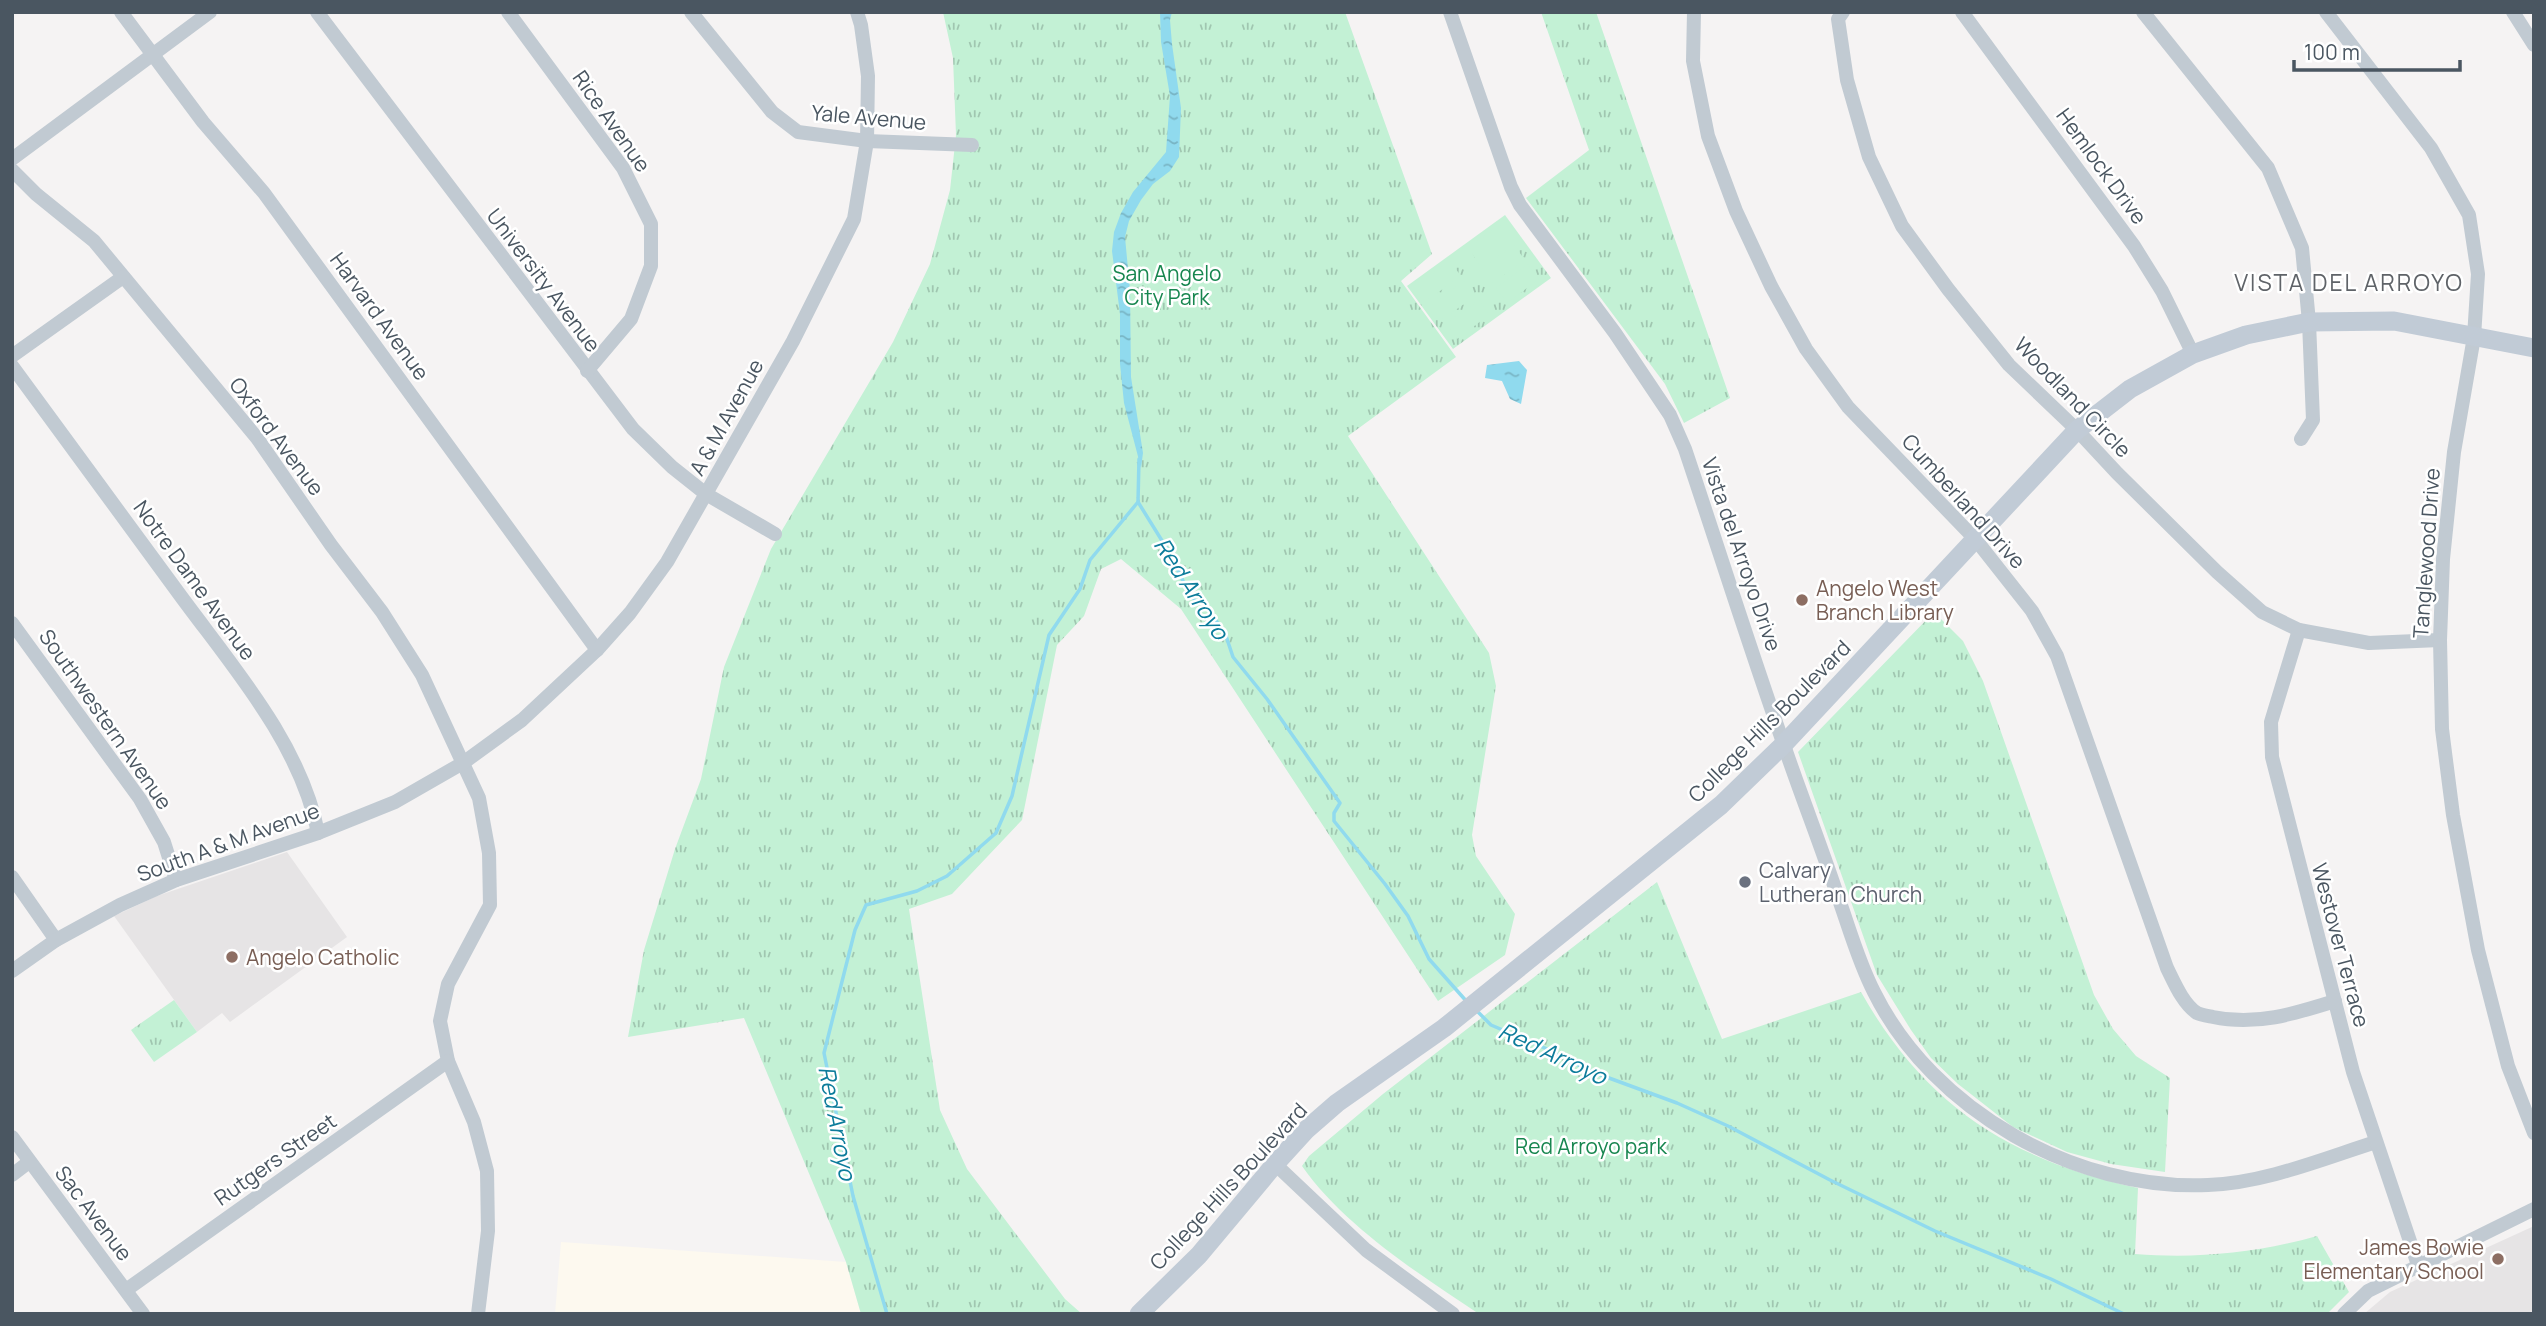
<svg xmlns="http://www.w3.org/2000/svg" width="2546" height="1326" font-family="Manrope,sans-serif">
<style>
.commercial{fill:#fdf9ef}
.education{fill:#e6e4e5}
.park{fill:url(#park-tufts)}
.pitch{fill:#c3f1d5}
.water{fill:url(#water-ripples)}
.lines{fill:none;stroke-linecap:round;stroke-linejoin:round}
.stream{stroke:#90daee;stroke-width:3.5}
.street{stroke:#c1cad2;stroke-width:14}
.secondary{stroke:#c1cbd6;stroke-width:19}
.education-dot{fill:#8d6e63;stroke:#fff;stroke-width:2.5}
.worship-dot{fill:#6b7280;stroke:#fff;stroke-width:2.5}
.labels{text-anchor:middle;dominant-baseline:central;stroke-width:5;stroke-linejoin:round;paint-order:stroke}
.street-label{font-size:21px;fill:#4a5661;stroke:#fff}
.park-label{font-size:21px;fill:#17864f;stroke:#fff}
.education-label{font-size:21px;fill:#785e54;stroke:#fff;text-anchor:start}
.worship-label{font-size:21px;fill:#5b616d;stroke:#fff;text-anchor:start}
.neighbourhood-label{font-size:23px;letter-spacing:2px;fill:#5f6368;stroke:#fff}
.water-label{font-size:23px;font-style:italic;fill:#0c7c9b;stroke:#fff}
</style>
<defs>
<pattern id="park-tufts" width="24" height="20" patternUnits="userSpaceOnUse" patternTransform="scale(1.75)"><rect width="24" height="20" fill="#c3f1d5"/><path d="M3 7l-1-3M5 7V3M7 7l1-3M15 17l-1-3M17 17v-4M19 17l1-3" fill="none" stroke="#a0c6b0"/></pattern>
<pattern id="water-ripples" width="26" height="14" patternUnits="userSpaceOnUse" patternTransform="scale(1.75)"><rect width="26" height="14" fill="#90daee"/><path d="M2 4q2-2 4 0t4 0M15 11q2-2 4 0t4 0" fill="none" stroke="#78b4c4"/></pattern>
</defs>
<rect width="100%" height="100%" fill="#f5f3f3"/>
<polygon class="commercial" points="561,1242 846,1262 861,1314 555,1314"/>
<g class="education">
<polygon points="287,852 347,937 230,1022 222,1013 197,1032 114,916 157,896"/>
<polygon points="2534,1226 2534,1314 2364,1314 2390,1292"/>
</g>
<g class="park">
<polygon points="943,12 1345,12 1432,254 1401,281 1456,357 1348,436 1489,653 1496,686 1472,835 1476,856 1515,914 1505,955 1438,1001 1181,609 1121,559 1101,569 1084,616 1057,645 1022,820 952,894 909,909 940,1110 967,1169 1065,1299 1082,1314 861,1314 846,1262 744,1018 628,1037 644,950 675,849 701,779 724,667 771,549 893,342 930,264 950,190 956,135 953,58"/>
<polygon points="1541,12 1596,12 1730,398 1684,423 1665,384 1526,198 1589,150"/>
<polygon points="1505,215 1551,278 1453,349 1407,286"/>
<polygon points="1934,612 1963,641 1983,681 2094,995 2113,1029 2136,1056 2170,1078 2165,1172 2111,1164 2067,1152 2013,1127 1958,1084 1931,1058 1911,1030 1877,975 1798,752"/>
<path d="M1657,882L1722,1039L1861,992C1926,1107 2011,1160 2138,1188L2135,1254C2197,1259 2257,1253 2317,1236L2349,1292L2327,1314H1479C1419,1274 1344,1226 1302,1166L1309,1156L1383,1094Z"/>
<polygon points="174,1000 197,1032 154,1062 131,1030"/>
</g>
<g class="pitch">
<polygon points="1500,225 1511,240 1479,264 1468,248"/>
<polygon points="1514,245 1525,260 1493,283 1482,268"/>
<polygon points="1450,261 1461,276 1429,299 1418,284"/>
<polygon points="1528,264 1539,279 1507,303 1496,288"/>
<polygon points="1464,281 1475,296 1443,319 1432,304"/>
<polygon points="1479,300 1489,315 1457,339 1446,323"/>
</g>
<g class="water">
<polygon points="1160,12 1172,12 1170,20 1172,44 1181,108 1179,157 1170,171 1153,184 1141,200 1129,221 1125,237 1130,290 1131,377 1143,453 1141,468 1124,403 1120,364 1120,314 1112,251 1114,232 1121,213 1133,192 1166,152 1170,96 1161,42"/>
<polygon points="1519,361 1527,370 1521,404 1510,399 1502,381 1485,378 1487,365"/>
</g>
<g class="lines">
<g class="stream">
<polyline points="1139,459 1138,502 1169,552 1187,589 1196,602 1206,605 1226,636 1233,657 1267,699 1340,803 1334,813 1334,821 1385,884 1408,916 1429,959 1468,1003"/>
<polyline points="1476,1010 1491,1025 1547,1049 1590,1071 1677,1103 1728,1126 1830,1180 1935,1231 2051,1279 2124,1314"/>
<polyline points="887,1314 853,1196 824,1053 855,930 866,905 917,891 947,876 996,833 1012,796 1049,635 1080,589 1090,560 1138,502"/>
</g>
<g class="street">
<polyline points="121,12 203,122 264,193 597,650"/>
<polyline points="317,12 633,429 672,467 706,494 775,534"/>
<polyline points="508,12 623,168 651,224 651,266 631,319 587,371"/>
<polyline points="691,12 772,112 798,132 867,141 972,145"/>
<path d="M1450,12L1511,187L1520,205L1615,333L1670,415L1685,449C1724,565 1760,681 1802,796C1814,829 1826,861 1837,894C1849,927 1858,961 1874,992C1933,1111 2076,1191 2208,1185C2265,1183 2322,1159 2376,1142"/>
<path d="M1694,12L1693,61L1708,136L1736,211L1771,286L1806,349L1848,407L1976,540L2032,611L2057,656L2167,968C2174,982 2183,1004 2197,1013C2201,1015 2208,1016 2213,1017C2256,1026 2294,1014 2335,1001"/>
<polyline points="1843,12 1838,19 1847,80 1869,157 1902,226 1948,289 2009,365 2077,430 2117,473 2217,572 2262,612 2299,630 2369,643 2440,640"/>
<polyline points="1962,12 2134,246 2162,291 2193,354"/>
<polyline points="2143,12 2268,168 2302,248 2309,322 2313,420 2301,439"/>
<polyline points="2326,12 2431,148 2469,215 2478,274 2474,337 2454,452 2443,559 2440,640 2442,729 2453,815 2478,950 2508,1066 2534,1133"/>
<polyline points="2513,12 2534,45"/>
<polyline points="12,159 210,12"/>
<polyline points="12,170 36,194 94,241 257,438 331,545 382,612 422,675 479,798 489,853 490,905 448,984 440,1021 448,1061 474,1122 487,1171 488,1231 478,1314"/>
<polyline points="12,356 123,277"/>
<path d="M12,366C68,442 124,519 180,595C232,666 301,744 318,833"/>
<polyline points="12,623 140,799 164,842 176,880"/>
<polyline points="2299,630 2271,722 2272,757 2353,1072 2418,1265"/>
<polyline points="12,877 56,940"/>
<polyline points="12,971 56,940 120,905 176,880 318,833 395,802 463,763 522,720 597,650 630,613 667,562 793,341 854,219 867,141 868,76 861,25 857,12"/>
<polyline points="12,1137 143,1314"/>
<polyline points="1275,1164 1366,1250 1453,1314"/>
<polyline points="12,1175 29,1162"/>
<polyline points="126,1290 448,1061"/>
<polyline points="2344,1314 2368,1291 2534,1209"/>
</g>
<polyline class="secondary" points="1139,1314 1199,1255 1275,1164 1306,1130 1337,1103 1444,1028 1721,805 1783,745 2077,430 2130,389 2193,354 2246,335 2309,322 2394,321 2534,348"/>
</g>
<g class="education-dot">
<circle cx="1802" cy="600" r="7"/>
<circle cx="232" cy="957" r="7"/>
<circle cx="2498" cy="1259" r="7"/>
</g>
<circle class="worship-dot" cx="1745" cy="882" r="7"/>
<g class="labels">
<g class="street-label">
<text transform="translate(869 117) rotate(5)">Yale Avenue</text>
<text transform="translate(612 121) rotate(55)">Rice Avenue</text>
<text transform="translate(2102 166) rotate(54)">Hemlock Drive</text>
<text transform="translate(544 280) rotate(53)">University Avenue</text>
<text transform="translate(380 316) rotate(54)">Harvard Avenue</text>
<text transform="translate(2073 397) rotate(46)">Woodland Circle</text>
<text transform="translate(726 417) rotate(-61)">A &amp; M Avenue</text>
<text transform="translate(277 436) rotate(53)">Oxford Avenue</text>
<text transform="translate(1964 501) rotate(48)">Cumberland Drive</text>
<text transform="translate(2426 553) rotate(-86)">Tanglewood Drive</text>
<text transform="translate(1742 554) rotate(71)">Vista del Arroyo Drive</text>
<text transform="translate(195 580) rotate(54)">Notre Dame Avenue</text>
<text transform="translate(106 719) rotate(55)">Southwestern Avenue</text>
<text transform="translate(1769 721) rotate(-45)">College Hills Boulevard</text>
<text transform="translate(228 842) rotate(-20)">South A &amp; M Avenue</text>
<text transform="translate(2341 945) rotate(75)">Westover Terrace</text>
<text transform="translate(275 1159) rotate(-35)">Rutgers Street</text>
<text transform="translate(1228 1186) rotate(-47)">College Hills Boulevard</text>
<text transform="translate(94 1213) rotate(53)">Sac Avenue</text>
</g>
<g class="park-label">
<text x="1167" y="273">San Angelo<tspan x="1167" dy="24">City Park</tspan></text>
<text x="1591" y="1146">Red Arroyo park</text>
</g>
<g class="education-label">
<text x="1816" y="588">Angelo West<tspan x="1816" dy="24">Branch Library</tspan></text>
<text x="246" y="957">Angelo Catholic</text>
<text x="2484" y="1247" text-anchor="end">James Bowie<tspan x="2484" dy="24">Elementary School</tspan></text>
</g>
<g class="worship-label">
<text x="1759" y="870">Calvary<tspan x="1759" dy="24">Lutheran Church</tspan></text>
</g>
<g class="neighbourhood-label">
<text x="2349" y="282">VISTA DEL ARROYO</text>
</g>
<g class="water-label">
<text transform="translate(1192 588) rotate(57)">Red Arroyo</text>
<text transform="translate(1553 1053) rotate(25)">Red Arroyo</text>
<text transform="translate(838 1123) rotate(79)">Red Arroyo</text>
</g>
</g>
<rect width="2546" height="1326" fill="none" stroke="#4a5661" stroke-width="28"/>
<path d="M2294 60v10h166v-10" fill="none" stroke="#4a5661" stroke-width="3.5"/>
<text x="2304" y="60" font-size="21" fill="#4a5661" stroke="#ffffff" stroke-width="5" paint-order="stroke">100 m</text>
</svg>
